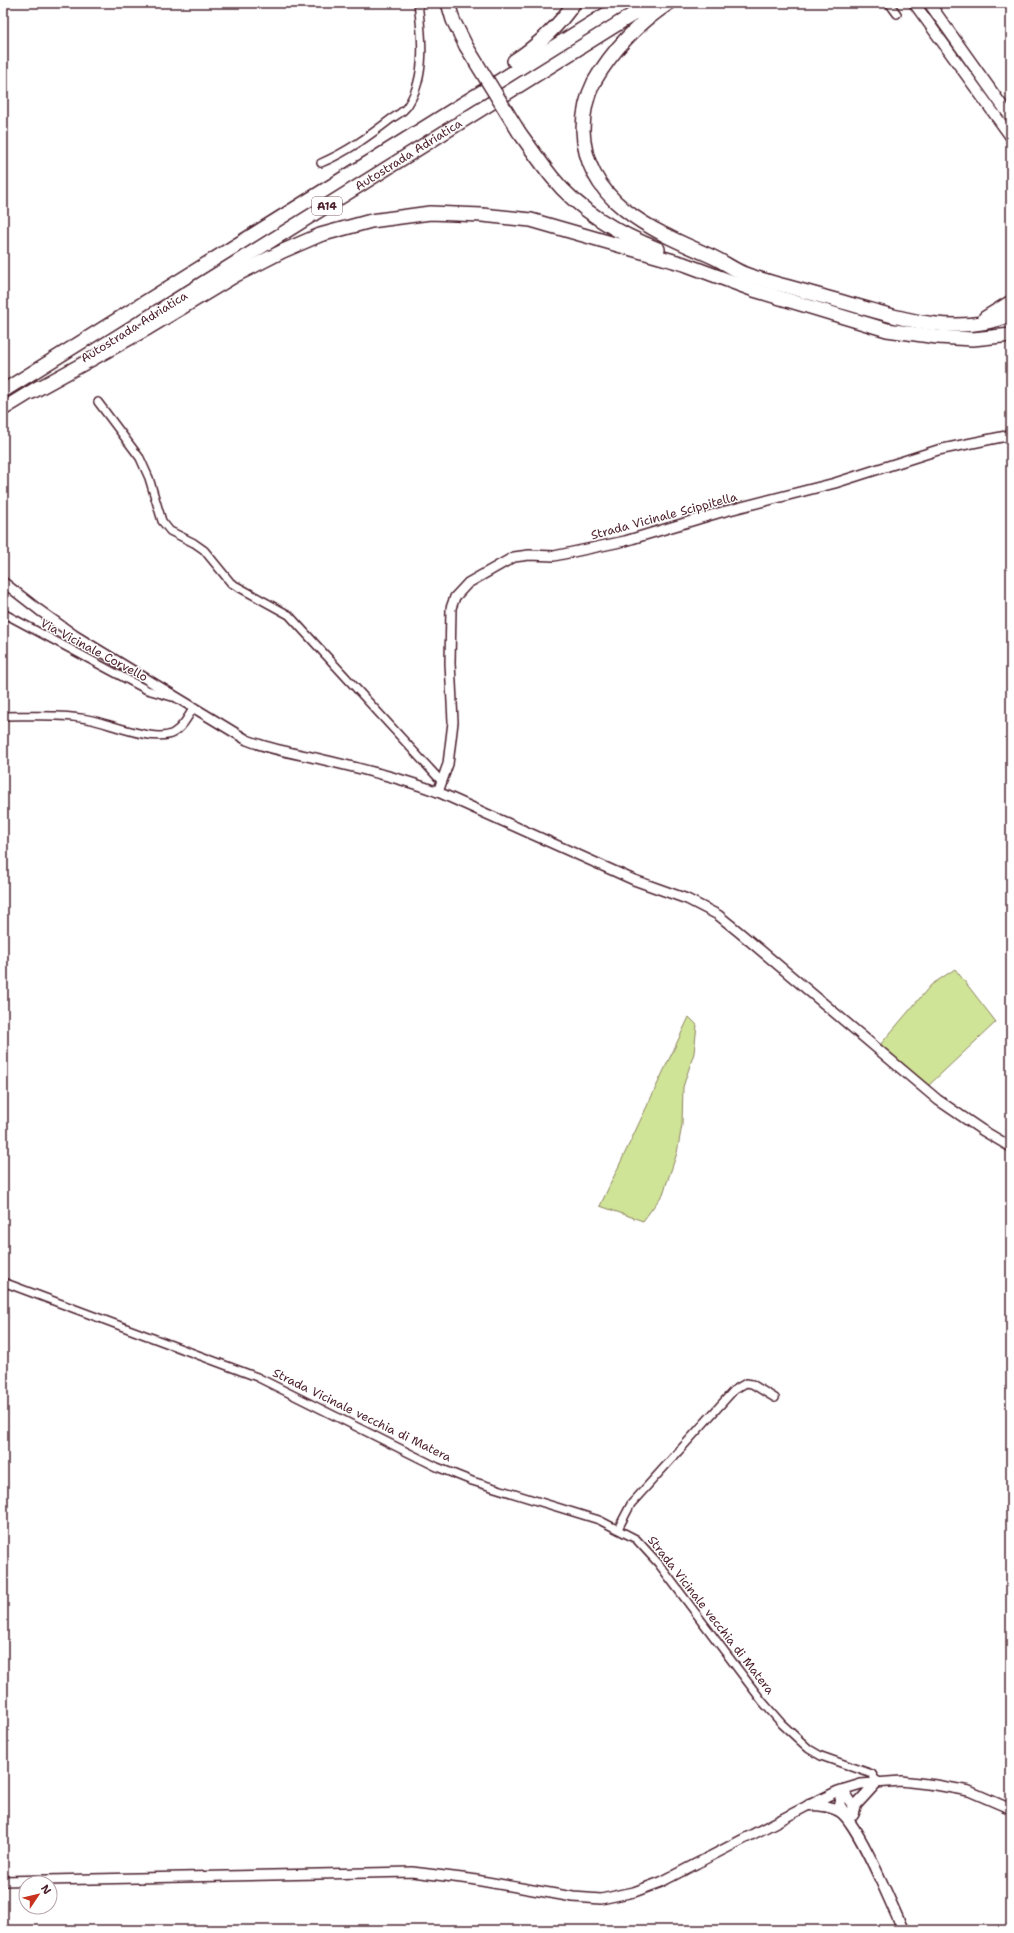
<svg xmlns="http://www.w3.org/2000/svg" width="1014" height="1933" font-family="'Shantell Sans',sans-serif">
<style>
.green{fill:#d0e498;stroke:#8d8262}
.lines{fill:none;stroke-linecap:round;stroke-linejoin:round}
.minor-casing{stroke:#4a1f2b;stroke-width:10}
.tertiary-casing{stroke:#4a1f2b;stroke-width:12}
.secondary-casing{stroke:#4a1f2b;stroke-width:13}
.motorway-casing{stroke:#4a1f2b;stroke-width:16}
.minor{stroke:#fff;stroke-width:7}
.tertiary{stroke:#fff;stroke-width:9}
.secondary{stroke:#fff;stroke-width:10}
.motorway{stroke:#fff;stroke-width:13}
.motorway-bridge-casing{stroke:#4a1f2b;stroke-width:16;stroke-linecap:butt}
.motorway-bridge{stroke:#fff;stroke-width:13}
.labels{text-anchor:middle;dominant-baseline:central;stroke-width:3;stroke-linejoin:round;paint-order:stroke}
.shield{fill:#fff;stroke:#80626b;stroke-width:1}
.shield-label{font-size:11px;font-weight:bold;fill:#4a1f2b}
.street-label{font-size:12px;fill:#4a1f2b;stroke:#fff}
</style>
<rect width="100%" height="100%" fill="#fff"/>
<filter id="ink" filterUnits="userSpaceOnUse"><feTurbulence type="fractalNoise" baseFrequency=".025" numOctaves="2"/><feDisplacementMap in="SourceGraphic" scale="8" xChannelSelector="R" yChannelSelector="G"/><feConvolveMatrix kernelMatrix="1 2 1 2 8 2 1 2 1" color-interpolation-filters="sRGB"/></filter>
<g filter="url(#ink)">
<g class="green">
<polygon points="955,969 996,1022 928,1086 880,1045 931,985"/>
<polygon points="689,1017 697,1025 694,1053 683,1087 682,1125 677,1153 663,1194 643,1221 600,1206"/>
</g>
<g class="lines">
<defs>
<g id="minor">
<polyline points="889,3 897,14"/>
<path d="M321,163C347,152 369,136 391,119C397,115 405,111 408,105C427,76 422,35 418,3"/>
<polyline points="98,402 140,458 149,478 162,521 170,531 194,543 204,550 231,583 289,615 442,782"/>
<polyline points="3,613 147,690 172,697"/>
<path d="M3,716C29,716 67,714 92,720C110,724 156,743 173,733C182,728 188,717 194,707"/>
<polyline points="3,1282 257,1377 437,1467 472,1481 599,1520 636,1539 658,1563 762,1701 782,1724 809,1749 821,1756 872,1774 877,1782"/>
<polyline points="618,1529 631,1504 734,1390 746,1383 752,1384 775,1398"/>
</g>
<g id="tertiary">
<path d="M3,582L39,610L74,635L247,740C269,749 293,753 316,758C357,768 398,777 438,792L634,880L687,899L718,915L739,932L938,1100L982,1130L1011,1147"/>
<polyline points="438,792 448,764 453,722 450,663 451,608 455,597 468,583 514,557 529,555 554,556 625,541 718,513 835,483 938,450 1011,435"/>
<polyline points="3,1881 412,1872 470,1879 573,1897 601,1899 634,1892 661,1882 809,1805 838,1791 861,1784 901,1781 936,1785 969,1791 1011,1809"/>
</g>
<g id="secondary">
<polyline points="914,3 1011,137"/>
<polyline points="929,3 1011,118"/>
<path d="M809,1805C820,1805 830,1806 839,1811C858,1822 892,1906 903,1930"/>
<polyline points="854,1813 856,1805 877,1782"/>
<polyline points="845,1814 839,1804 843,1790 852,1804 853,1815"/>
</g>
<g id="motorway">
<polyline points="448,3 453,20 466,46"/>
<path d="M669,3C637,24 613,49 594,82C586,98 583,113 583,130C585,204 656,232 713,257C724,262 734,270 745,274C755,278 765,280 774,283C794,288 813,294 832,299C891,315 952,339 1011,315"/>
<path d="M514,61C538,45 558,27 574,3"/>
<path d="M519,132C530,147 540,162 552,177C578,210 619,234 658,249"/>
<path id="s1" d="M165,307L651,3"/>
<polyline points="985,318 1011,302"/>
<polyline points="3,391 624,3"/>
<polyline points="32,392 148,328 236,275 283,251 320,235 371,221 430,213 482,215 531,220 684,264 754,290 887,330 937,337 973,339 1011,335"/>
<polyline points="3,409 39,387"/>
</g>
</defs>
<use href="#minor" class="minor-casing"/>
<use href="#tertiary" class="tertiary-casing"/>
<use href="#secondary" class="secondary-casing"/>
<use href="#motorway" class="motorway-casing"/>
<use href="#minor" class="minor"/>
<use href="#tertiary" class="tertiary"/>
<use href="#secondary" class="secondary"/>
<use href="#motorway" class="motorway"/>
<defs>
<polyline id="motorway-bridge" points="466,46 519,132"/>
</defs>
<use href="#motorway-bridge" class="motorway-bridge-casing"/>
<use href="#motorway-bridge" class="motorway-bridge"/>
</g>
</g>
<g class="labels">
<rect class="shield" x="312" y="197" width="30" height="18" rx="3"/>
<g class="shield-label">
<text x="327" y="206">A14</text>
</g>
<g class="street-label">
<text stroke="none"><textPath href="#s1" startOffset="287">Autostrada Adriatica</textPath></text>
<text transform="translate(134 327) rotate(-32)">Autostrada Adriatica</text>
<text transform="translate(664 516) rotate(-15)">Strada Vicinale Scippitella</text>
<text transform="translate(94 650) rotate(28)">Via Vicinale Corvello</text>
<text transform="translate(362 1415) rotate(26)">Strada Vicinale vecchia di Matera</text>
<text transform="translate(711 1615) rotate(52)">Strada Vicinale vecchia di Matera</text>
</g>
</g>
<rect width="1014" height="1933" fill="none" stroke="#fff" stroke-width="16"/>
<rect x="8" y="8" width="998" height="1917" fill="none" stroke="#4a1f2b" stroke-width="1.5" filter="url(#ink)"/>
<g transform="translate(38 1895) rotate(55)"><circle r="19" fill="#ffffff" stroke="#b7a5aa"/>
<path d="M0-3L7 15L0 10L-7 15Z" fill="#c8321e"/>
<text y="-6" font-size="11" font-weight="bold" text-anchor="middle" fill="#4a1f2b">N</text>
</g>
</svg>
